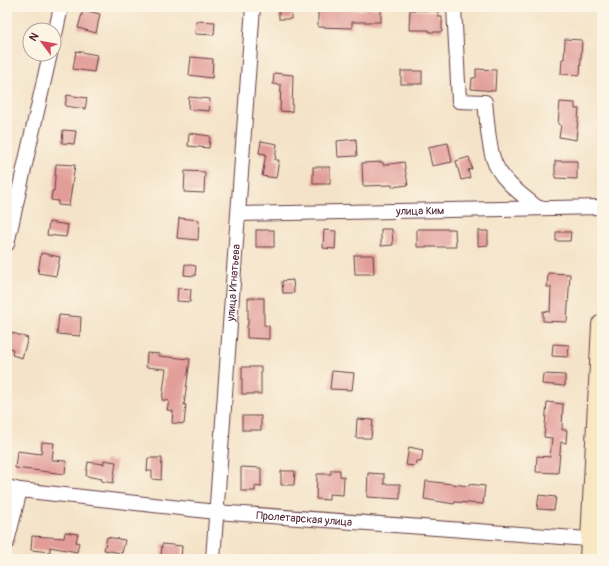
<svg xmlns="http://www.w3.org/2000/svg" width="609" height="566" font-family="Pangolin,sans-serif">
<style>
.building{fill:#e29d99}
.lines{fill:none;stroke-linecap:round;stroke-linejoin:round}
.street-casing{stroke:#643c43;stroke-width:16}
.secondary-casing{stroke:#643c43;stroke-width:22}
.street{stroke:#fff;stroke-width:14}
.secondary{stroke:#f9e7c3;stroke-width:20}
.labels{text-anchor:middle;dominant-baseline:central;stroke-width:3;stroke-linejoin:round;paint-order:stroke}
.street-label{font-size:11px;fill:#4a1f2b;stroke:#fcf5e5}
</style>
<rect width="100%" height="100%" fill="#fcf5e5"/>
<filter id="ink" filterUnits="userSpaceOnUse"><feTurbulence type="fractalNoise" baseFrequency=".025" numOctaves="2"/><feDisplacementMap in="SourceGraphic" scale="8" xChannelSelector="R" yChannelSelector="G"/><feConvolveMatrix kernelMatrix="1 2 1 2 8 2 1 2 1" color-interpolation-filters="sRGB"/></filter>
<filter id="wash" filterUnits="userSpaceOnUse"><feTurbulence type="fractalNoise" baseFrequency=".012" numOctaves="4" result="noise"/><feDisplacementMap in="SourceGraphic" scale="16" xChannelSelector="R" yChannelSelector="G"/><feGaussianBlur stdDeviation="0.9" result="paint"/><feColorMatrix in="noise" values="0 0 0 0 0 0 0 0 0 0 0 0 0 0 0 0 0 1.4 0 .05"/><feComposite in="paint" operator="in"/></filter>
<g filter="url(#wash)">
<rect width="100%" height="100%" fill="#f4e3c8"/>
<g id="blocks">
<g class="building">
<rect x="279" y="7" width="12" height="12"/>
<polygon points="318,8 365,10 365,8 381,8 381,22 352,22 352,28 318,27"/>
<polygon points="83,10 100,14 96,33 78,28"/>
<polygon points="410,10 438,11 438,17 442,17 442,32 429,32 429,30 409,30"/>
<polygon points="196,21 215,22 214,35 195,34"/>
<polygon points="565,39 582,40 580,75 561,74 562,59 564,59"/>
<polygon points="76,51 97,55 94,72 73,69"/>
<polygon points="191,57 213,59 212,78 189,75"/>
<polygon points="476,69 496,70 495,91 471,89 472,78 476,78"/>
<rect x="401" y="71" width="21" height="13"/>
<polygon points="274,73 293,75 292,112 280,111 281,85 273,84"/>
<polygon points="67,95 87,98 85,109 65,106"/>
<polygon points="189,97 210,99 209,111 188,109"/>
<polygon points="560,102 575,103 575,109 579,109 576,140 559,137 561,125 558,124"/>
<polygon points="63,130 76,131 74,144 62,143"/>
<polygon points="189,133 210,136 209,148 188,146"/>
<polygon points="356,139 357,156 338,157 337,141"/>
<polygon points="261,141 277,144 275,160 279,160 276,178 262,176 266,154 259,153"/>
<polygon points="448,143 452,162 432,166 428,147"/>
<polygon points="469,157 472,169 468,170 470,178 461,180 456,161"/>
<polygon points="555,161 577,161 577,179 555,178"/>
<polygon points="383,162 383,165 404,162 408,185 392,187 392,185 363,186 362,163"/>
<polygon points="56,164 75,165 69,206 58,205 58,201 51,200 52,191 54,191"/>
<rect x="313" y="167" width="17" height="17"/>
<polygon points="185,171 205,172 204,193 184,192"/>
<polygon points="179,218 199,220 198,240 177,238"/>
<polygon points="49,222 68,225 66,237 47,235"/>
<polygon points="381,229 392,229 393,245 381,246"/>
<polygon points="417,229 455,229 456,247 417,247"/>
<rect x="256" y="230" width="18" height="17"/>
<polygon points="324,230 336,231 335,249 323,248"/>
<polygon points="478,231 488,231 488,245 478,246"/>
<polygon points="556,232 571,232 570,241 556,241"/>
<polygon points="41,253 60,257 56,276 38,273"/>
<polygon points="354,255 373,255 374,274 355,274"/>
<polygon points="185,264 196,266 195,276 184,275"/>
<polygon points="548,273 570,274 567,322 543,321 543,311 550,312 551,287 547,287"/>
<polygon points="293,280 294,293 283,293 282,281"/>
<polygon points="178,288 191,289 190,302 177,301"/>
<polygon points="248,298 264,298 264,325 269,326 269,339 247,338 247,325 248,325"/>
<polygon points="59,315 81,317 80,336 57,334"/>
<polygon points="10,332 28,338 22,358 12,355 13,349 7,347 7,340"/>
<polygon points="553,344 569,345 568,357 552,356"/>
<polygon points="147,353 160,354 159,356 190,359 184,405 186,405 184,424 172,423 173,411 167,410 169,401 162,400 166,369 146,367"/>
<rect x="242" y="367" width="19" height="27"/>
<polygon points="332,371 354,373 352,390 330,389"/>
<polygon points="543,374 565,375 565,386 542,384"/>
<polygon points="547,402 563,404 562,430 567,430 566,443 561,442 558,473 536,472 537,456 550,457 552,438 544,437"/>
<rect x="242" y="416" width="19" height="14"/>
<polygon points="357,419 373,420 371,438 356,438"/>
<polygon points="42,442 54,443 52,460 66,461 65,474 15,468 17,451 41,454"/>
<polygon points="409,447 423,450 421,462 416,461 415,466 406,465"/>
<polygon points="148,458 162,458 161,480 152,479 152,471 147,471"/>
<polygon points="104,460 116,462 113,483 101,481 102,479 86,476 88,462 104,464"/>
<polygon points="241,467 261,468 261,487 255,486 255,491 241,491"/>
<polygon points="331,470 340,470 340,476 344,477 343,495 329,494 329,500 316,499 317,474 331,474"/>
<polygon points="281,471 295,471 294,485 281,485"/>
<polygon points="368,473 384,474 384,484 400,484 400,499 367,497"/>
<polygon points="426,481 469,486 469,484 485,486 483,504 455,502 454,504 424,499"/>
<polygon points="539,495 556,497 554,510 537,509"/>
<polygon points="65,532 78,534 76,542 79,543 77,552 50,547 50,552 31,550 32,536 64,538"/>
<polygon points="107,537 125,540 122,553 104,550"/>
<polygon points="162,544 182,546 181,559 161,559"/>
</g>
</g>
</g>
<g filter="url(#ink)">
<use href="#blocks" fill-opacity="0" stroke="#643c43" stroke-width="1"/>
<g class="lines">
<defs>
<g id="street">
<path d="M454,7L459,101L485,102C487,118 488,142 493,158C499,179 521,194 538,208"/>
<polyline points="54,39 61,7"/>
<path id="s1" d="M238,214L602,207"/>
<polyline points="7,244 50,54"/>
<path id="s2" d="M7,487L20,490L216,512L602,540"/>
<polyline points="7,542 20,490"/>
<path id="s3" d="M213,559L253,7"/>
</g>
<polyline id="secondary" points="590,559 602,325"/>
</defs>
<use href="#street" class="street-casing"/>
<use href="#secondary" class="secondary-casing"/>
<use href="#street" class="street"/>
<use href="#secondary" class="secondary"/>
</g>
</g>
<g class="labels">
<g class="street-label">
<text stroke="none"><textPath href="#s1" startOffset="182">улица Ким</textPath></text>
<text stroke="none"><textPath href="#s3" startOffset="277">улица Игнатьева</textPath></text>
<text stroke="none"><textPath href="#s2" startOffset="299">Пролетарская улица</textPath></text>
</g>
</g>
<rect width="609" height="566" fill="none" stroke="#fcf5e5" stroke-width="24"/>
<g transform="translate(42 42) rotate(302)"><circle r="19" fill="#fcf5e5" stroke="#b59f9b"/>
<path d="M0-3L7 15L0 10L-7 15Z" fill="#d1495b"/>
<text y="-6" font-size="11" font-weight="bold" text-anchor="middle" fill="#4a1f2b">N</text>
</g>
</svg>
